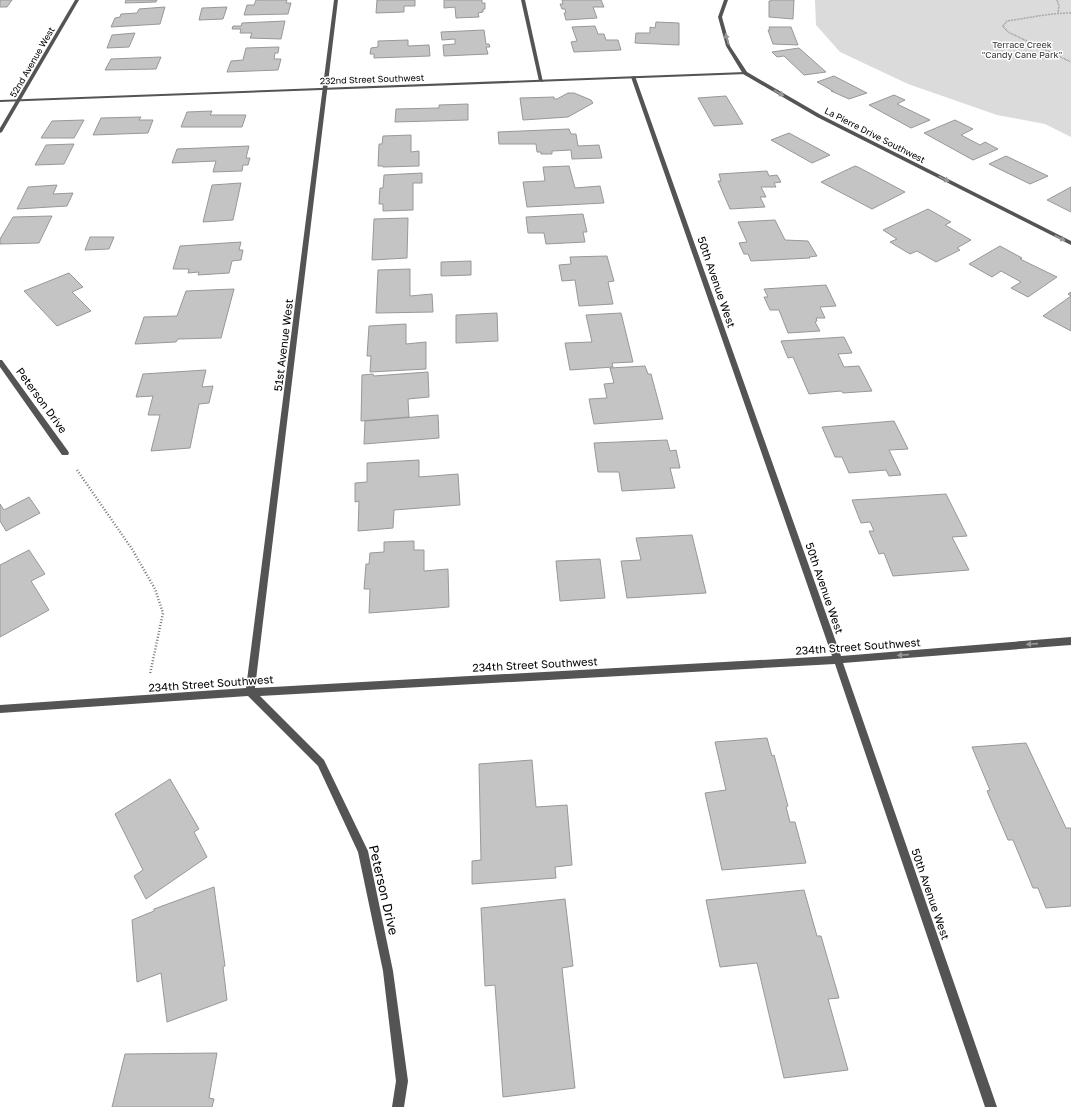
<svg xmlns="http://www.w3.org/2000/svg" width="1071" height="1107" font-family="'Golos Text',sans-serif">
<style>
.green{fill:#dbdbdb}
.building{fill:#c4c4c4;stroke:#989898}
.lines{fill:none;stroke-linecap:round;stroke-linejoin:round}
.path-far1{stroke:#767676;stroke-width:1.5;stroke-dasharray:0.5 1;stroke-linecap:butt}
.path{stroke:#767676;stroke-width:2.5;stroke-dasharray:1 2;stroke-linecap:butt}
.minor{fill:#545454;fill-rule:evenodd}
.tertiary{fill:#545454;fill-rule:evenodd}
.oneway{fill:#989898}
.labels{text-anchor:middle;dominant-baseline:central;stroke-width:3;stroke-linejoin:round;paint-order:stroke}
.far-park-label{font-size:9px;fill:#323232;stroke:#fff}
.far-street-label{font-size:9px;fill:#000;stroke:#fff}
.street-label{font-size:11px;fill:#000;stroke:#fff}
.near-street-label{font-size:13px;fill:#000;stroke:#fff}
</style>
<rect width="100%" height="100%" fill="#fff"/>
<polygon class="green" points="815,0 1071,0 1071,137 1045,124 997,115 908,84 840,52 816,25"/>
<g class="building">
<polygon points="0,0 12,0 7,7 0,7"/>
<polygon points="126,0 157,0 156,2 125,3"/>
<polygon points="256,0 287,0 286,3 291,3 288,14 244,15 247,5 254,5"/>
<polygon points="377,0 415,0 415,6 404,6 404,12 376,13"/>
<polygon points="444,0 482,0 482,3 485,3 485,9 483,9 483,12 478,13 479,17 456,18 455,7 444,8"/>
<polygon points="562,0 601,0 604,7 593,7 597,18 566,20 564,13 566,13 565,9 562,9 560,4 563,4"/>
<polygon points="771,0 794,0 793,19 769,17 769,1 771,1"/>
<polygon points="165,7 160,24 111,27 115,18 120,17 121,14 137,13 139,9"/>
<polygon points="227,7 223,19 199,20 202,8"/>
<polygon points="285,21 281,39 250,38 252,33 240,33 241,29 232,29 233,26 241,26 242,23"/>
<polygon points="656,22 679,23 679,45 635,43 636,33 650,33 650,27 655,28"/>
<polygon points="595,26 598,34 604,34 606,40 618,40 621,50 574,52 571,42 577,41 572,27"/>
<polygon points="769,27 791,27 798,45 773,44 768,30 770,30"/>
<polygon points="484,30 486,44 489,44 490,47 486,47 488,54 444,56 443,45 455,44 455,39 442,40 441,32"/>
<polygon points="135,33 129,47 107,48 112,35"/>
<polygon points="408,40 408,46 429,45 430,56 374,58 374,54 370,54 371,48 378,47 378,41"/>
<polygon points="279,47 278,53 275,53 274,59 281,59 278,70 227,72 231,61 243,60 246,48"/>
<polygon points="799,48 826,72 804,75 784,56 777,57 772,52"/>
<polygon points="161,57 156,69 105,70 111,59"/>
<polygon points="834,76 867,93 849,99 831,91 833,91 817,82"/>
<polygon points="568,93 574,93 591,100 593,103 568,117 523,120 520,98 554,97 554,99 557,99"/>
<polygon points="894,95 905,100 897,104 930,120 911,128 869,105"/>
<polygon points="726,96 743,124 714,126 698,98"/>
<polygon points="468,104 468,120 395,122 396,109 439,108 439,105"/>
<polygon points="212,111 210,115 246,115 242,127 181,127 187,112"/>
<polygon points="141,117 139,120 153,120 148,133 93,135 101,118"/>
<polygon points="84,120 74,138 41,138 52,121"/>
<polygon points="955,120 973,129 961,135 980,145 985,142 998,149 973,160 924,133"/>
<polygon points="569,129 571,134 576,134 578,146 599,145 602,158 572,159 571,150 552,151 552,154 541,154 541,152 537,152 536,144 499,144 498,132"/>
<polygon points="789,133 830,155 812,163 771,140"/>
<polygon points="411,135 411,152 419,151 419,166 383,167 383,166 378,166 379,144 382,144 383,136"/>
<polygon points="74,144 64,164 35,165 46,145"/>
<polygon points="249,146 246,158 250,158 248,165 243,165 242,171 213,172 216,161 172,163 177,149"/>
<polygon points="1006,156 1048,176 1030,184 989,164"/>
<polygon points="569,166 575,188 600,186 604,203 527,207 523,182 545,181 543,167"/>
<polygon points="855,166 858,167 905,192 872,209 821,182"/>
<polygon points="767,171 769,176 777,175 781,182 774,183 776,187 761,187 766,197 760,197 765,207 730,209 718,181 721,181 719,174"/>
<polygon points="422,173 422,183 413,183 413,210 383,211 383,204 379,204 380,188 383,188 384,175"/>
<polygon points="241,183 233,220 203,222 212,185"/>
<polygon points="57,185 53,194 73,193 67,206 17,209 28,187"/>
<polygon points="1071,187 1071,212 1047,200"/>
<polygon points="928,209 951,222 945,225 971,240 957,248 960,250 936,262 917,251 910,254 890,242 897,239 883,230"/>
<polygon points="583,214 587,232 583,232 585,242 546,244 544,233 528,233 526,217"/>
<polygon points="52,216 39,243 0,244 0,239 13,217"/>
<polygon points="408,218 407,258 372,260 374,219"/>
<polygon points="775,220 785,240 808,241 817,256 809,257 810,258 751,261 748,254 744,254 739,243 747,242 738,222"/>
<polygon points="90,237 114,237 109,249 85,250"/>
<polygon points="241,242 239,250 243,250 241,260 232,261 229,273 198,275 199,272 188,273 189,269 173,269 180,246"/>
<polygon points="1000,246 1022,258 1020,259 1057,277 1028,297 1011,288 1021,282 1001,271 992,277 969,264"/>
<polygon points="607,256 614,281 608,282 613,304 579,306 575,280 562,281 559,265 571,264 570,257"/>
<polygon points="471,261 471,275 441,276 441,262"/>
<polygon points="410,269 410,296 432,294 433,312 376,313 378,270"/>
<polygon points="69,273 83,287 72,292 91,311 57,326 24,291"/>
<polygon points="826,285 836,306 820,307 825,318 816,318 817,321 815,322 820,331 788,333 779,310 770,310 764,297 768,297 764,289"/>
<polygon points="234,289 221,338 178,339 176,342 135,344 144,317 177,316 186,291"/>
<polygon points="1071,292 1071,331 1043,316 1071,296 1068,294"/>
<polygon points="497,313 498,341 456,343 456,315"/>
<polygon points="621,313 633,362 612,363 613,367 570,370 565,343 592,342 586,315"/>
<polygon points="406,324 406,344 426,342 426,369 370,372 371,356 367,356 369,326"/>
<polygon points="844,337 852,353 838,354 844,367 859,366 872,391 843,393 841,391 809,394 793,357 788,358 781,341"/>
<polygon points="645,366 648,374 651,374 663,419 594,424 589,399 607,398 604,384 614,383 610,368"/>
<polygon points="206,370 202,387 213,386 209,403 199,404 190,448 151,451 160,415 148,415 153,396 136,397 143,374"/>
<polygon points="428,372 429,397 408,399 409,417 361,421 362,375 373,374 374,376"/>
<polygon points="438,415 439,438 364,444 365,421"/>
<polygon points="894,421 908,449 889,450 901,475 889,476 886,470 849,473 842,457 835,457 822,427"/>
<polygon points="667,440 670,451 676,450 680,468 670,468 675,488 622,491 619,472 598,472 594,443"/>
<polygon points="419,460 419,477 458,474 460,505 394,510 393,528 358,531 359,501 355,502 355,483 367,482 367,463"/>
<polygon points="946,494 967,536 952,537 969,570 893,576 884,553 879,554 869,531 874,531 870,522 861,523 852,500"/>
<polygon points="29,497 40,513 6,531 0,521 0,504 4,510"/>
<polygon points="692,535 706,593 627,598 621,561 641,560 636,538"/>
<polygon points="414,541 414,550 424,550 424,571 448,569 449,607 369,613 370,589 364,589 366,564 369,564 370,553 384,552 384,542"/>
<polygon points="29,550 45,574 31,581 49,610 0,637 0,565"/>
<polygon points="600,559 605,598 560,601 556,561"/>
<polygon points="767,738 772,756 774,755 788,806 786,807 790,822 795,822 806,863 722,870 705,793 726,790 715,742"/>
<polygon points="1026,743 1066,828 1071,828 1071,906 1046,908 1038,888 1033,888 1013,840 1008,840 987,791 990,790 972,747"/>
<polygon points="532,760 536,807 567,805 572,865 555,867 556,878 472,884 472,861 481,860 479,764"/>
<polygon points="170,779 199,829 194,832 207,857 146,899 134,876 143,870 115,814"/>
<polygon points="214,887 225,966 223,967 227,1000 167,1022 161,973 137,982 132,920 154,911 154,909"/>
<polygon points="804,890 817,936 821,936 839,998 828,999 848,1070 784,1078 757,963 720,967 706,900"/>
<polygon points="565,899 573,966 562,968 575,1088 503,1097 495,985 485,986 481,908"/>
<polygon points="217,1053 209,1098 214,1099 212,1107 112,1107 125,1054"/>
</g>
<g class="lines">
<g class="path-far1">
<polyline points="1057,0 1059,6 1058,13"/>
<path d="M1071,13C1050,13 1028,18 1007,21L1003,26L1008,32L1071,62"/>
</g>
<polyline class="path" points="77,470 132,549 155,589 163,613 150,674"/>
<g class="minor">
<polygon points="75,0 79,0 2,132 0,133 0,128"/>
<polygon points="334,0 338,0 255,688 832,656 631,77 635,76 841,656 1071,637 1071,645 843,663 997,1107 985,1107 835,664 260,696 324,760 368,851 393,971 408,1081 404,1107 392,1107 396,1081 383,971 358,852 318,766 248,696 0,713 0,705 246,688"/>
<polygon points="521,0 525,0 543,82 539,81"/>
<polygon points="724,0 728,0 722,17 730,46 747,72 821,115 1071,241 1071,245 817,117 743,74 726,46 718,17"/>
<polygon points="0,360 2,360 68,451 69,453 68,455 62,455 0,367"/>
</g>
<polygon class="tertiary" points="745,72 747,72 747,74 0,102 0,100"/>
</g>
<defs><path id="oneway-solid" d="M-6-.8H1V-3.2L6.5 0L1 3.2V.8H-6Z"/></defs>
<g class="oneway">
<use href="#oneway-solid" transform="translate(727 39) rotate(-106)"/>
<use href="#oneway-solid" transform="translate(779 93) rotate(30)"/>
<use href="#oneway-solid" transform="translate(944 179) rotate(27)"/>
<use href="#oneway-solid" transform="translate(1060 238) rotate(27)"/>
<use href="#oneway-solid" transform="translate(1032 644) rotate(176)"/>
<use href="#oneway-solid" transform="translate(903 655) rotate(176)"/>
</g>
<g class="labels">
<g class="far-park-label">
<text x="1022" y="44">Terrace Creek<tspan x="1022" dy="10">"Candy Cane Park"</tspan></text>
</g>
<g class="far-street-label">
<text transform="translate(32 62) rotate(-60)">52nd Avenue West</text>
<text transform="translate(372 79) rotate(-2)">232nd Street Southwest</text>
<text transform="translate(875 135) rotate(27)">La Pierre Drive Southwest</text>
</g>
<g class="street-label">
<text transform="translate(717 282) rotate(71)">50th Avenue West</text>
<text transform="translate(283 345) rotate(-83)">51st Avenue West</text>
<text transform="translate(42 400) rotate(54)">Peterson Drive</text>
<text transform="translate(825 588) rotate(71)">50th Avenue West</text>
<text transform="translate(858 646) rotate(-4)">234th Street Southwest</text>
<text transform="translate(535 664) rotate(-3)">234th Street Southwest</text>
<text transform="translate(211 683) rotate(-4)">234th Street Southwest</text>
<text transform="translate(931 894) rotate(71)">50th Avenue West</text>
</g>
<g class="near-street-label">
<text transform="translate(384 890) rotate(77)">Peterson Drive</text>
</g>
</g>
</svg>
